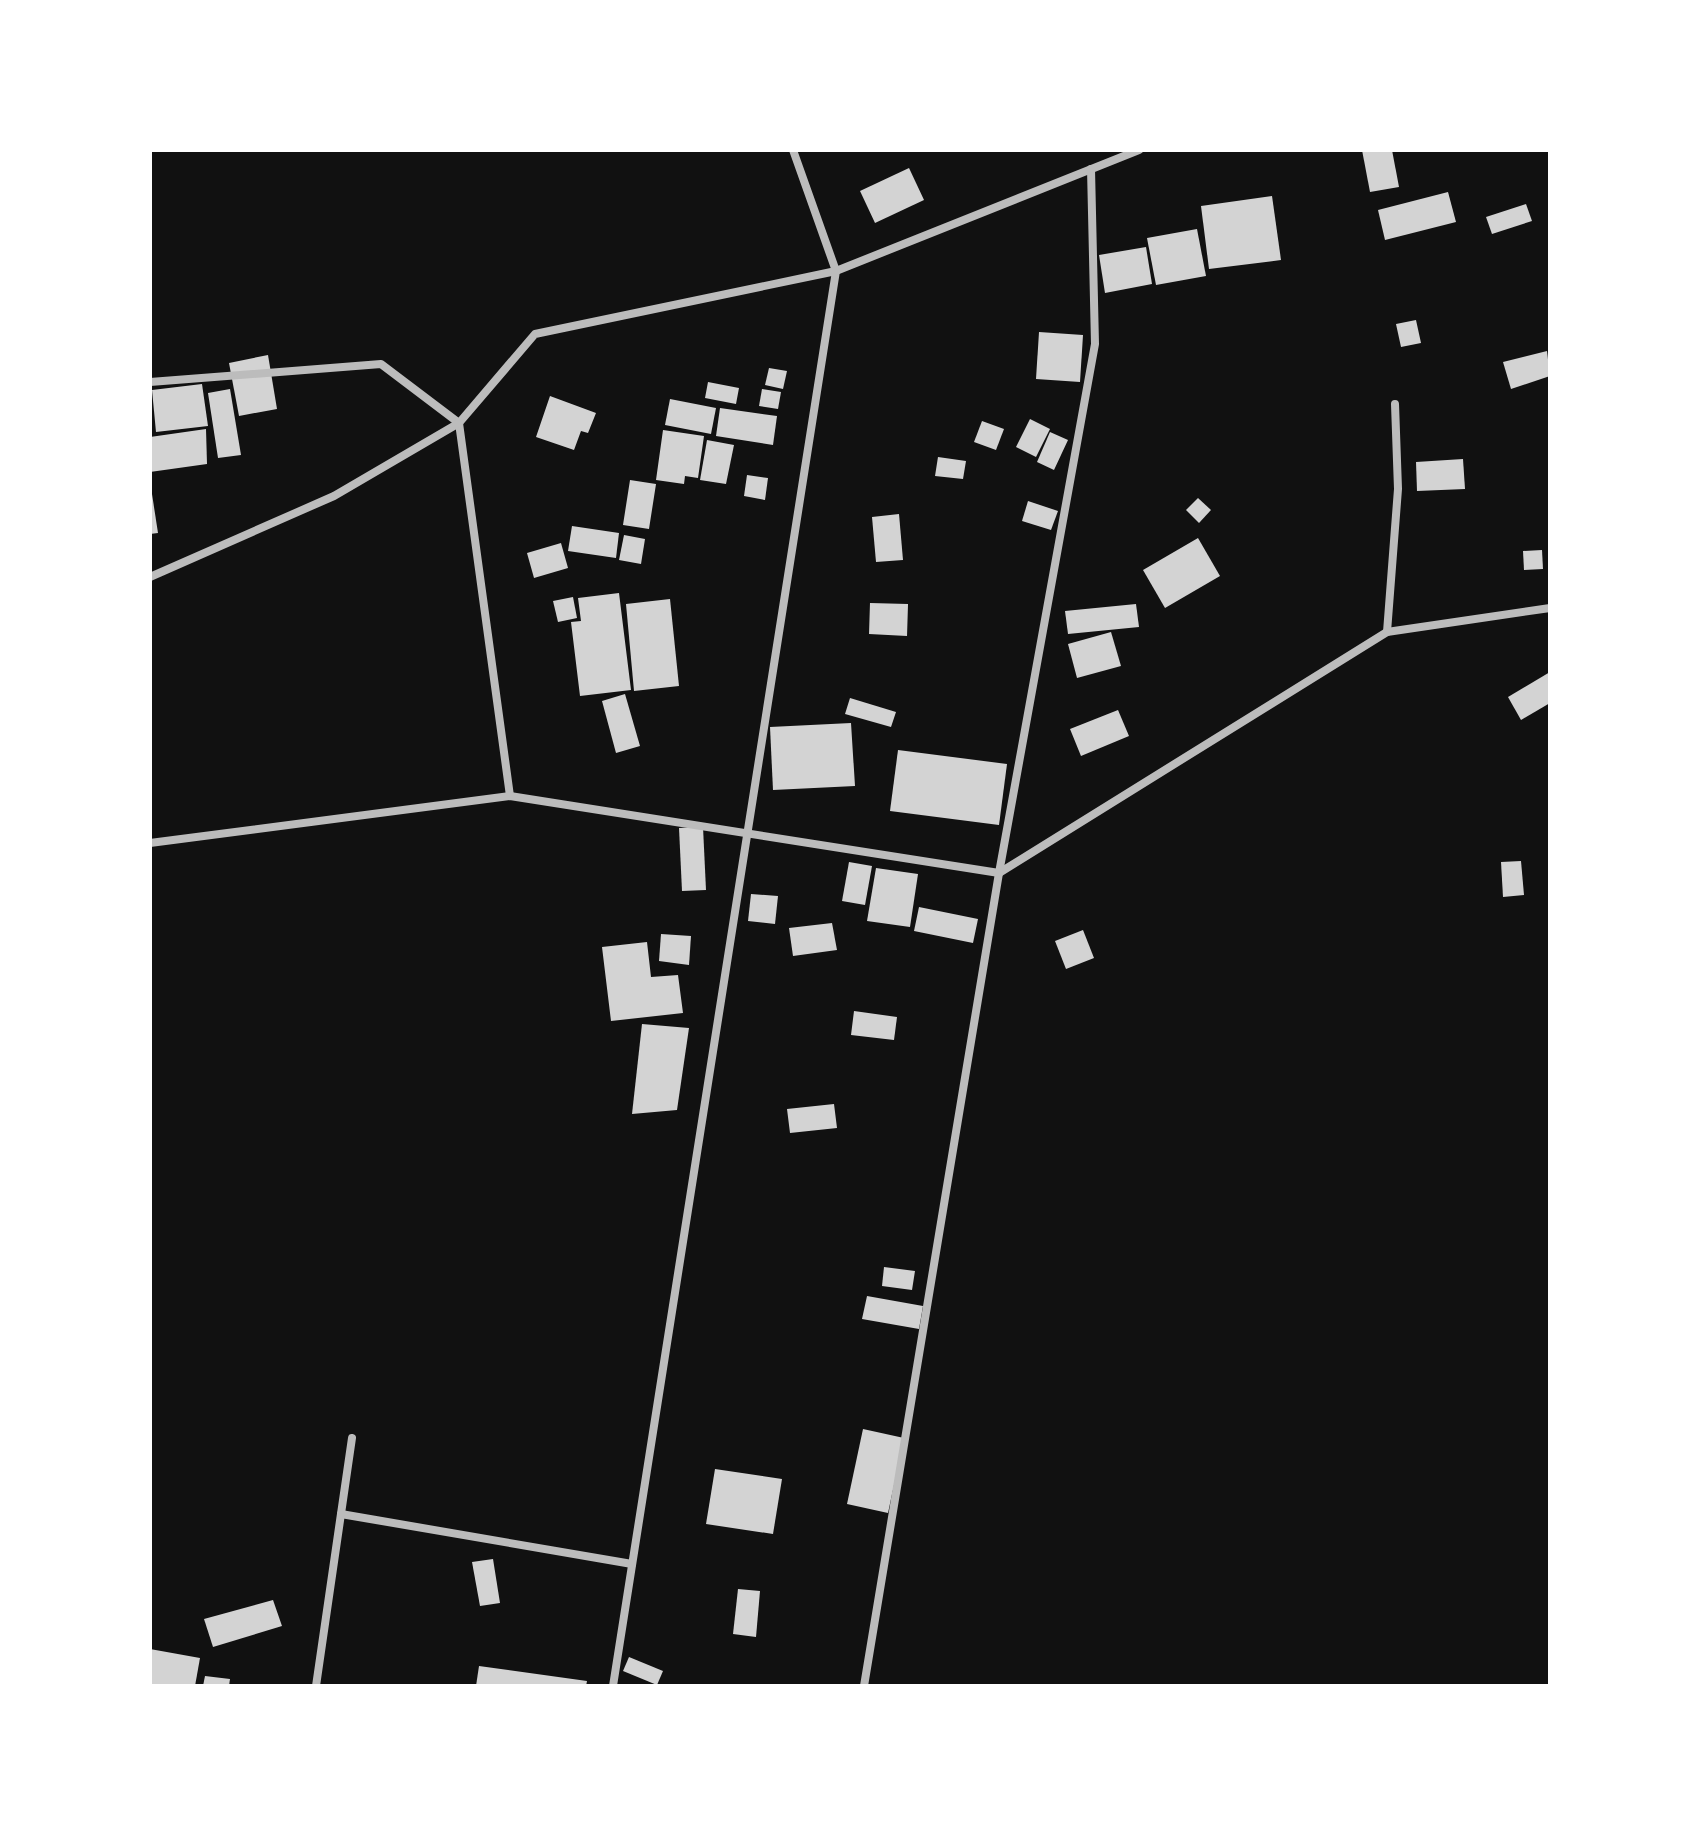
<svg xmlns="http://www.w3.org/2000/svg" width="1700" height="1836" font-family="Rubik,sans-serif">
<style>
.building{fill:#d3d3d3}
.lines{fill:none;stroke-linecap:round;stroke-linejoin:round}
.minor{stroke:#bcbcbc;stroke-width:8}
</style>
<rect width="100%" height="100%" fill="#111"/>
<g class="building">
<polygon points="1362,150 1392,150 1399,187 1370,192"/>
<polygon points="909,168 924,200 875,223 860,191"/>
<polygon points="1448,192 1456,222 1385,240 1378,210"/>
<polygon points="1272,196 1281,260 1209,269 1201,206"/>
<polygon points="1526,204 1532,221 1492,234 1486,217"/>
<polygon points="1197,229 1206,276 1156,285 1147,238"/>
<polygon points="1146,247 1152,284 1105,293 1099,255"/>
<polygon points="1416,320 1421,343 1401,347 1396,324"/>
<polygon points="1039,332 1083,335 1080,382 1036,379"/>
<polygon points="1547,351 1550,376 1511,389 1503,362"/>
<polygon points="268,355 277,409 239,416 229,363"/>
<polygon points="769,368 787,371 783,389 765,385"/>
<polygon points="708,382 739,388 736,404 705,398"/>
<polygon points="202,384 208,426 156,432 152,390"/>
<polygon points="230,389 241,455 218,458 208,393"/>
<polygon points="762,389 781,392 778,409 759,406"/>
<polygon points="550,396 596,413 588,433 581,431 574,450 536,437"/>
<polygon points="670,399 716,408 711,434 665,425"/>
<polygon points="720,408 777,416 773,445 716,436"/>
<polygon points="1030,419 1050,429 1036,457 1016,447"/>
<polygon points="982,421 1004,429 996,450 974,442"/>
<polygon points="206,429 207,464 150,472 150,437"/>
<polygon points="663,430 704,436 698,478 685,476 684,484 656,480"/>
<polygon points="1050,432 1068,440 1054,470 1037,462"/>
<polygon points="707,440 734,445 726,484 700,480"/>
<polygon points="938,457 966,461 963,479 935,476"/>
<polygon points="1463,459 1465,489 1417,491 1416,462"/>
<polygon points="747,475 768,478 765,500 744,496"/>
<polygon points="630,480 656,484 649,529 623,525"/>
<polygon points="152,494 158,533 150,534 150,495"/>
<polygon points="1198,498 1211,510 1199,523 1186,510"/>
<polygon points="1028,501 1058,511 1051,530 1022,521"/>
<polygon points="899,514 903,560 876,562 872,517"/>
<polygon points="572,526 619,533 616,558 568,551"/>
<polygon points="624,535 645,539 641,564 619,560"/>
<polygon points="1198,538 1220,576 1165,608 1143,570"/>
<polygon points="561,543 568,568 534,578 527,553"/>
<polygon points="1542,550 1543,569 1524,570 1523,551"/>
<polygon points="619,593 631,690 580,696 571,622 581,621 578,598"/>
<polygon points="573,597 577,618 558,622 553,601"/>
<polygon points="670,599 679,686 634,691 626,604"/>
<polygon points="870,603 908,604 907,636 869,634"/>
<polygon points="1136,604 1139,627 1068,634 1065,611"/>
<polygon points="1111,632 1121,666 1077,678 1068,644"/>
<polygon points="1550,672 1550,703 1521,720 1508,697"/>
<polygon points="625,694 640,746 616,753 602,701"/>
<polygon points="850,698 896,712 891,727 845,714"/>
<polygon points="1118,710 1129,736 1081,756 1070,729"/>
<polygon points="851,723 855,786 773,790 770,727"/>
<polygon points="898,750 1007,764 999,825 890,811"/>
<polygon points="703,827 706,890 682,891 679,828"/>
<polygon points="1521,861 1524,895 1503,897 1501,862"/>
<polygon points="849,862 872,866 865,905 842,901"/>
<polygon points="876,868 918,874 910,927 867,921"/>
<polygon points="751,894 778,896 775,924 748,921"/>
<polygon points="919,907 978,919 973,943 914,931"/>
<polygon points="832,923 837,950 793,956 789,928"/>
<polygon points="1083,930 1094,958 1066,969 1055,941"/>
<polygon points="661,934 691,936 689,965 659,961"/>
<polygon points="647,942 651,977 678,975 683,1013 611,1021 602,947"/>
<polygon points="854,1011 897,1017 894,1040 851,1035"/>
<polygon points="642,1024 689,1028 677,1110 632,1114"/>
<polygon points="834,1104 837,1128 790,1133 787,1109"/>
<polygon points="884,1267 915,1271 912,1290 882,1286"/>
<polygon points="867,1296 923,1306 919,1329 862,1319"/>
<polygon points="863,1429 904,1438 888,1513 847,1504"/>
<polygon points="715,1469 782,1479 773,1534 706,1524"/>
<polygon points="493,1559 500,1603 480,1606 472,1562"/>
<polygon points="738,1589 760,1591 756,1637 733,1634"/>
<polygon points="273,1600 282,1626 213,1647 204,1619"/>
<polygon points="150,1649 200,1658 195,1686 150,1686"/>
<polygon points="629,1657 663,1671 657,1685 623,1671"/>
<polygon points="479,1666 587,1681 586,1686 476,1686"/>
<polygon points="205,1676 230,1679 229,1686 203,1686"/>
</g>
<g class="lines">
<g class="minor">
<polyline points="150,382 381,364 459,423 510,796"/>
<polyline points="150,577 334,496 459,423 535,334 836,271 1139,150"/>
<polyline points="1387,632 1398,489 1395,404"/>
<polyline points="150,843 510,796 999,873 1387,632 1550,608"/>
<polyline points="341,1514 632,1564"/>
<polyline points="316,1686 352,1438"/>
<polyline points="613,1686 836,271 793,150"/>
<polyline points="864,1686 999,873 1095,344 1091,169"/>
</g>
</g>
<rect width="1700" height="1836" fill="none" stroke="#ffffff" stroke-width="304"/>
</svg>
